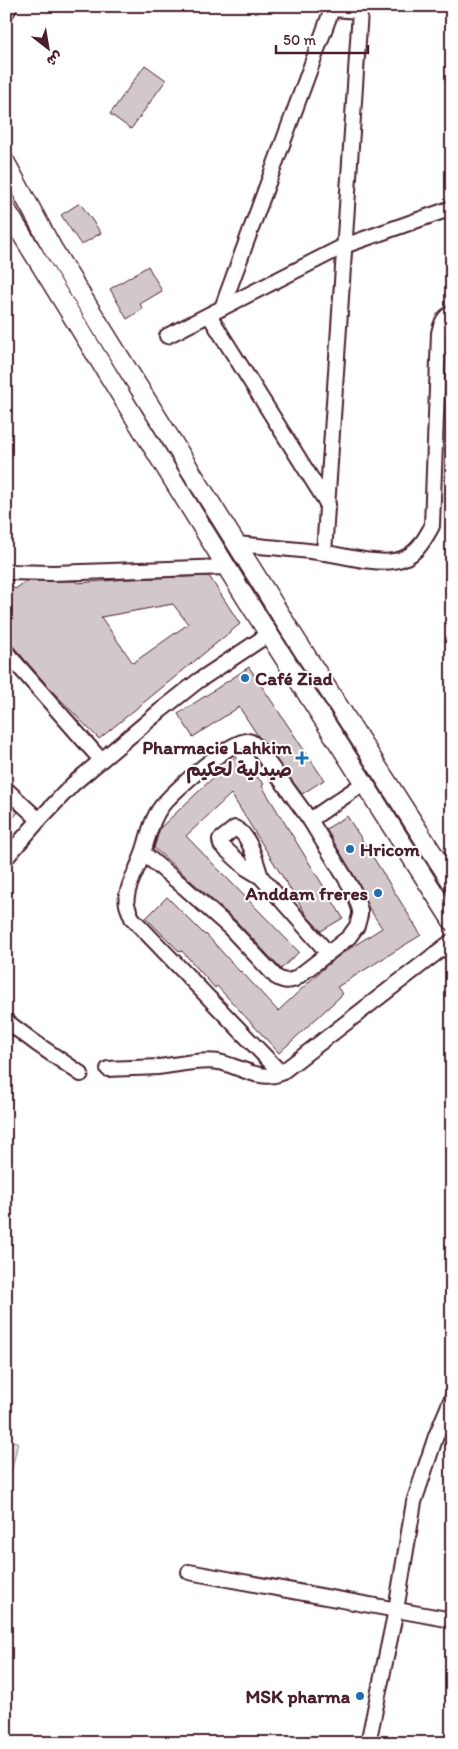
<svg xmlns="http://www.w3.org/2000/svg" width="458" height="1749" font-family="Itim,'Playpen Sans Arabic',sans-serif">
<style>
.green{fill:#e5dee0;stroke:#987e86}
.building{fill:#d2c7cb;stroke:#4a1f2b;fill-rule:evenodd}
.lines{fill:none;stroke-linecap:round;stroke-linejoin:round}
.minor-casing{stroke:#4a1f2b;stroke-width:18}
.major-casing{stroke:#4a1f2b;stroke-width:21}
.minor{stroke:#fff;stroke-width:14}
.major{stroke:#fff;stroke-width:18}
.poi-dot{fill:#1f6fb2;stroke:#fff;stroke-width:2}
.labels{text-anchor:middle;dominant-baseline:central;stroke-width:4;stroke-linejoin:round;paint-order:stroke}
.poi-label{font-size:19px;font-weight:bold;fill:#4a1f2b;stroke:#fff;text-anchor:end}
</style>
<rect width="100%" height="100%" fill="#fff"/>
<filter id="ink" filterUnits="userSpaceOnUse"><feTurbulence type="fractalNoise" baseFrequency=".02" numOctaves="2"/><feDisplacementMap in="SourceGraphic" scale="10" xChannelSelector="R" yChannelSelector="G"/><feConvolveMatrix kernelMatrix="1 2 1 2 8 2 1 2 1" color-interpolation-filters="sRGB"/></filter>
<g filter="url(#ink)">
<polygon class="green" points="6,1440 18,1442 6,1496"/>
<g class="building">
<polygon points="145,65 166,80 131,129 110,114"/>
<polygon points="80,203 101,233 81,245 61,215"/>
<polygon points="148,266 162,291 140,304 143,309 127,319 110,289"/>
<path d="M209,576L240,624L99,739L52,691L6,638V581L15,589L27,581H76L77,583L128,579ZM173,604L188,624L133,663L101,617Z"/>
<polygon points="249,667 324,780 302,794 258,736 239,707 193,737 178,714"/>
<polygon points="236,756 264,784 262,786 343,918 321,931 307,916 231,794 186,836 299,952 281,969 236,921 154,848 160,828"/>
<polygon points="6,801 18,812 6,827"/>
<polygon points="347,816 378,865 421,935 337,987 343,994 279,1053 217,986 215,988 182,951 180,952 146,918 167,897 205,935 206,934 240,972 241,971 278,1011 326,966 341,954 382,928 367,905 361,887 326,829"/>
</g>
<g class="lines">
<defs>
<g id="minor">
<polyline points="6,13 10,6"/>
<polyline points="222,308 332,9 360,11 324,553"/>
<polyline points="209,315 328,505"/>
<polyline points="167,336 344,246 452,208"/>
<path d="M237,544C266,547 296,549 325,553C347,556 372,564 394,561C414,558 423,543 432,526L439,333C441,325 443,317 452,313"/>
<polyline points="6,572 53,573 227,567"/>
<polyline points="6,652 101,760"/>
<polyline points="6,789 39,820"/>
<path d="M310,820L257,747C254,744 252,741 248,741C231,739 171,793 161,807C151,820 148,838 143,853C139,867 129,881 127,896C125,904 129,910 132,918L281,1073L452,941"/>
<path d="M143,853L184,887L230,928L276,977C283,981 287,982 295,979L349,937L357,926L360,915V910L354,892L310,820L364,783"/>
<polyline points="6,858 39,820 73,784 160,711 198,681 269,634"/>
<path d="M261,877C256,863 250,834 235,828L220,840L221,845L246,868L261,877L328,953"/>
<polyline points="6,1021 37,1044 81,1074"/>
<path d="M108,1069C125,1068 141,1068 158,1067C177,1065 199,1059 219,1062C239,1066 260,1082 281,1073"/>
<polyline points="189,1572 452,1620"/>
<polyline points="368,1743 396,1610 414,1502 436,1436 452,1398"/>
</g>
<g id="major">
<polyline points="6,163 53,249 85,301 290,630 452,883"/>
<polyline points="6,209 245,597 452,921"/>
</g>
</defs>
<use href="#minor" class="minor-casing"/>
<use href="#major" class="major-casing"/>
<use href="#minor" class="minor"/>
<use href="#major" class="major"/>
</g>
</g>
<g class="poi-dot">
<circle cx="245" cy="678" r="5"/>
<path d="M299.5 750.5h5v5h5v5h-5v5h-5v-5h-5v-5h5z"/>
<circle cx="350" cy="849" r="5"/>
<circle cx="378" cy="893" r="5"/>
<circle cx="360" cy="1696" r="5"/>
</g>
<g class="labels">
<g class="poi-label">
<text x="255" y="678" text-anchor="start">Café Ziad</text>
<text x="292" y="747">Pharmacie Lahkim<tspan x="292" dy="22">صيدلية لحكيم</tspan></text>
<text x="360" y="849" text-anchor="start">Hricom</text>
<text x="368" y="893">Anddam freres</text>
<text x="350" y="1696">MSK pharma</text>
</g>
</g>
<rect width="458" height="1749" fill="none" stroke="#fff" stroke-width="25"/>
<rect x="12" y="12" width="433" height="1724" fill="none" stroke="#4a1f2b" stroke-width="2" filter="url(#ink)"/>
<g transform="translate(48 48) rotate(149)" stroke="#ffffff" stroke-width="4" paint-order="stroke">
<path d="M0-4L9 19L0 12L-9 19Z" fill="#4a1f2b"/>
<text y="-8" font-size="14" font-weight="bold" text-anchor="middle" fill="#4a1f2b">ش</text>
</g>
<path d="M276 45v8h92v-8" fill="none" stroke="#4a1f2b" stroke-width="2.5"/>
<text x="283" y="45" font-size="15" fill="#4a1f2b" stroke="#ffffff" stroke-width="4" paint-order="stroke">50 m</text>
</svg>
